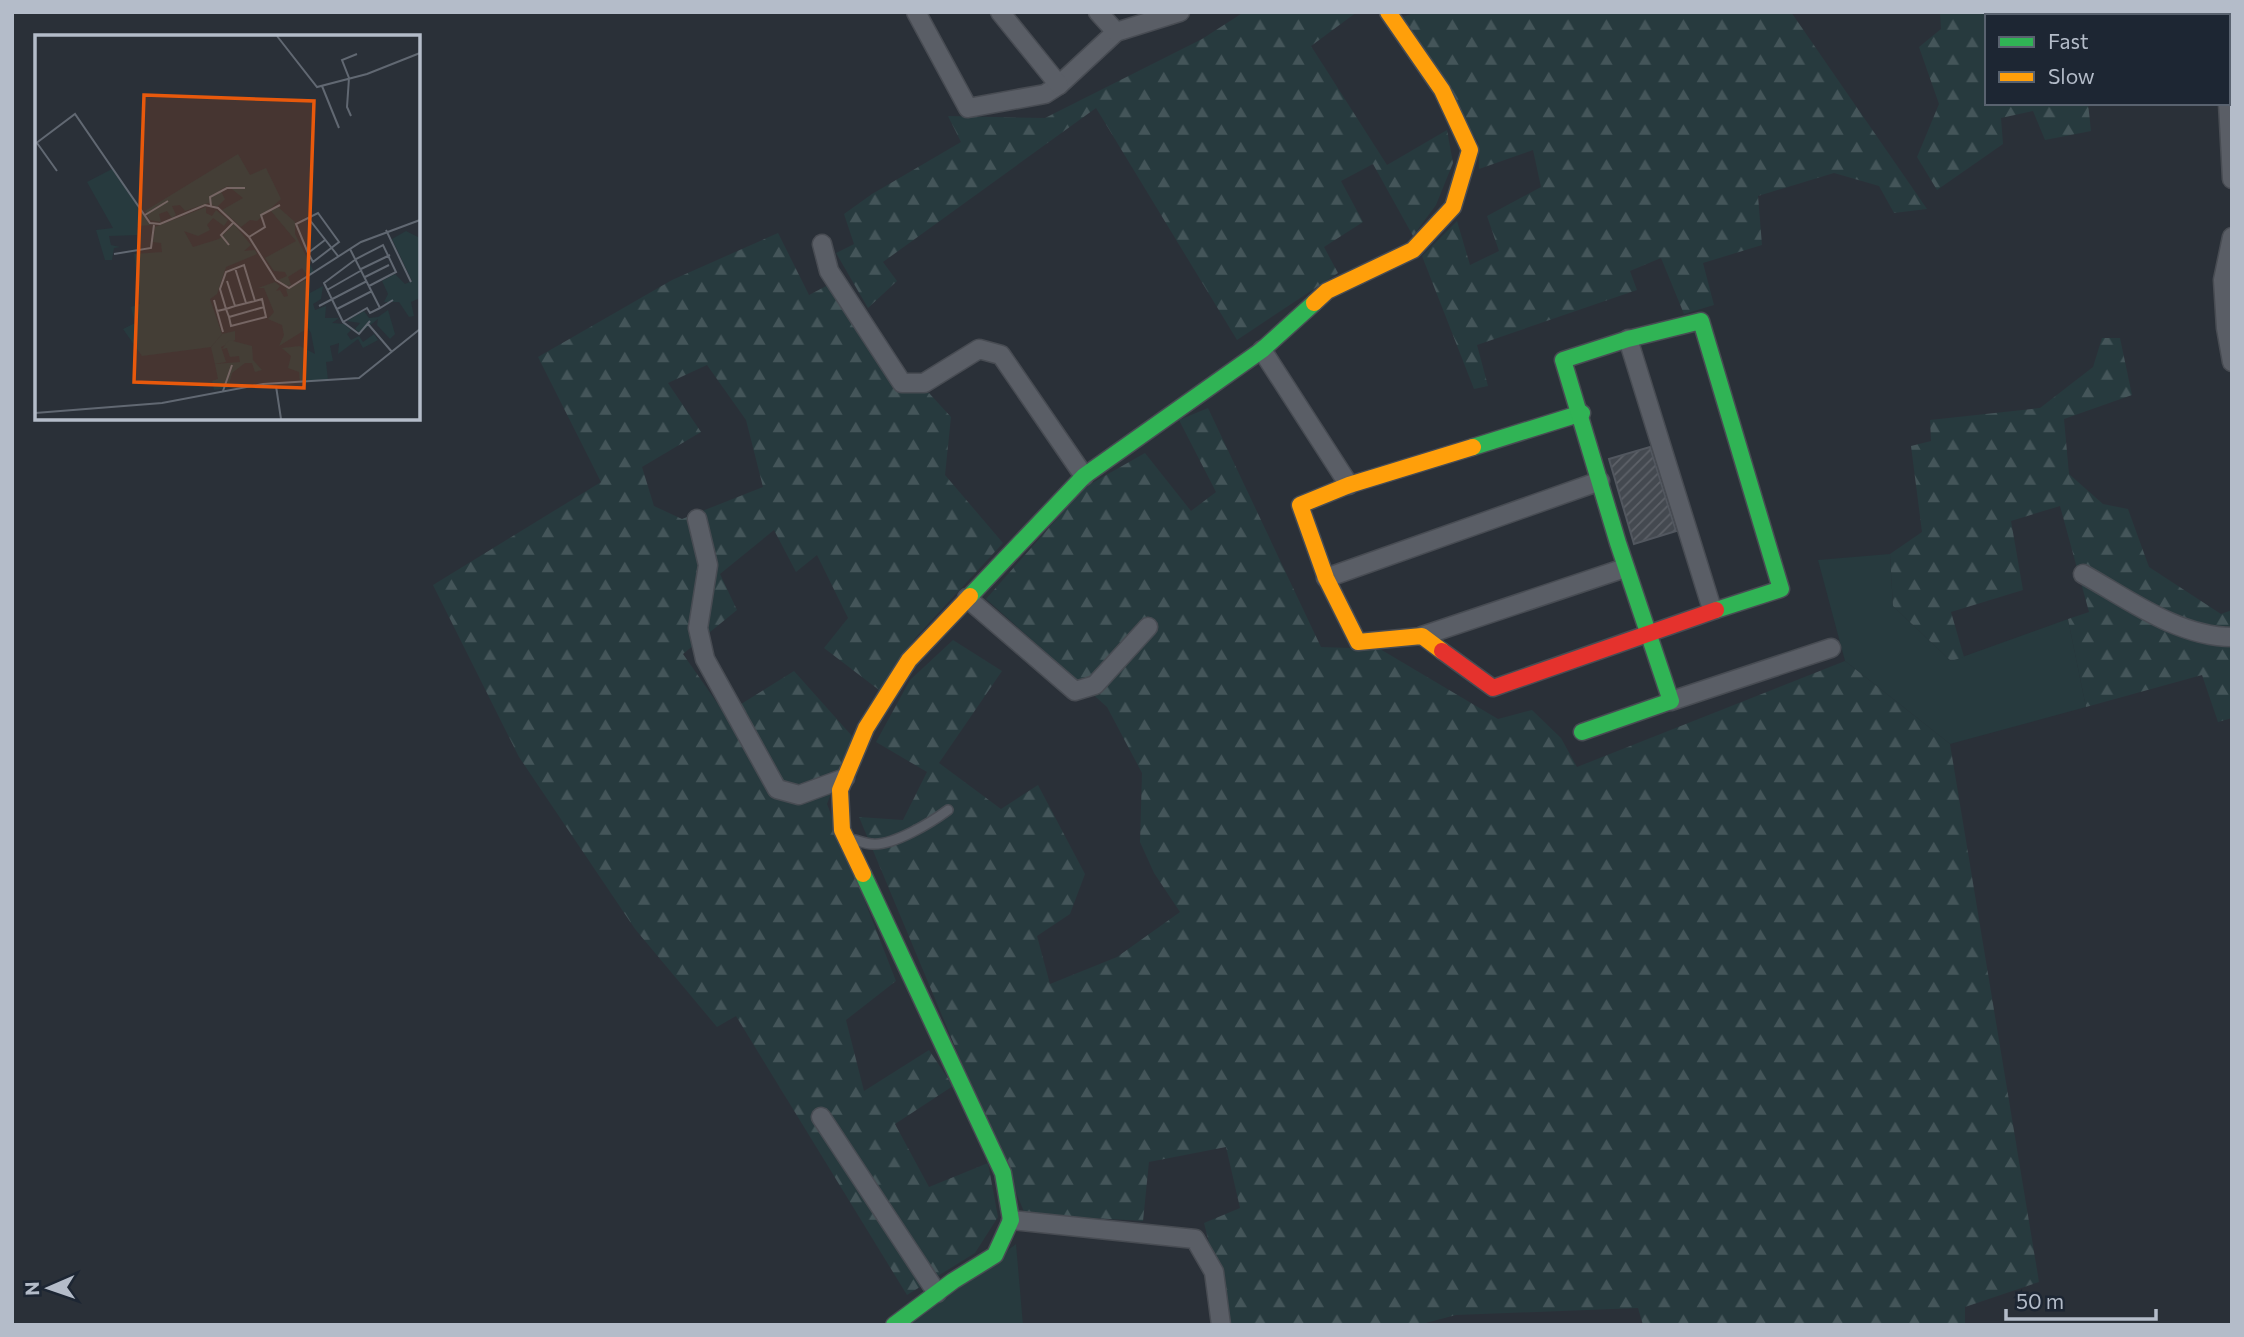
<svg xmlns="http://www.w3.org/2000/svg" width="2244" height="1337" font-family="Commissioner,sans-serif">
<style>
.grass{fill:#273a3e}
.forest{fill:url(#forest-firs);fill-rule:evenodd}
.building{fill:url(#building-hatch);stroke:#52575f;stroke-width:2}
.lines{fill:none;stroke-linecap:round;stroke-linejoin:round}
.lane-casing{stroke:#484c53;stroke-width:12}
.street-casing{stroke:#484c53;stroke-width:21}
.fast-casing{stroke:#484c53;stroke-width:19}
.slow-casing{stroke:#484c53;stroke-width:19}
.jam-casing{stroke:#484c53;stroke-width:19}
.lane{stroke:#5a5e66;stroke-width:9}
.street{stroke:#5a5e66;stroke-width:18}
.fast{stroke:#30b455;stroke-width:16}
.slow{stroke:#ff9f0a;stroke-width:16}
.jam{stroke:#e5322d;stroke-width:16}
.inset-road{fill:none;stroke:#616872;stroke-width:2}
.view{fill:#e8590c;fill-opacity:0.15;stroke:#e8590c;stroke-width:3.5}
.inset-edge{fill:none;stroke:#b4bcc9;stroke-width:3.5}
</style>
<defs>
<pattern id="forest-firs" width="22" height="20" patternUnits="userSpaceOnUse" patternTransform="scale(1.75)"><rect width="22" height="20" fill="#273a3e"/><path d="M5 1l3.5 6h-7zM16 11l3.5 6h-7z" fill="#445559"/></pattern>
<pattern id="building-hatch" width="6" height="6" patternUnits="userSpaceOnUse" patternTransform="scale(1.75)"><rect width="6" height="6" fill="#444950"/><path d="M-1 1l2-2M0 6l6-6M5 7l2-2" fill="none" stroke="#5d6168"/></pattern>
</defs>
<rect width="100%" height="100%" fill="#2a3038"/>
<g class="grass">
<polygon points="1890,554 1893,606 1951,661 2068,619 2086,707 1950,744 1845,661 1818,560"/>
<polygon points="1016,1244 1023,1325 908,1325"/>
</g>
<g class="forest">
<polygon points="1244,12 1357,12 1311,46 1387,165 1447,130 1453,163 1436,205 1413,236 1373,164 1341,181 1363,222 1324,247 1338,273 1237,340 1096,108 883,262 897,281 868,308 836,253 854,244 844,214 872,194 961,142 948,116 1045,118 1202,39"/>
<polygon points="1416,12 1791,12 1927,209 1894,213 1879,186 1834,173 1758,196 1762,245 1703,263 1714,305 1684,314 1661,258 1630,271 1637,290 1477,345 1488,386 1474,389 1422,256 1457,221 1470,265 1499,251 1487,216 1541,187 1533,150 1479,169 1478,142 1403,17"/>
<polygon points="1940,12 2203,12 2204,16 1987,16 1987,103 2088,103 2091,131 2045,140 2033,111 2001,118 2003,144 1937,190 1917,157 1939,104 1919,47 1941,29"/>
<path d="M778,233L809,295L832,283L906,392L929,393L951,417L945,475L1003,543L916,637L879,690L824,648L848,618L817,555L796,572L774,530L720,574L737,610L683,654L725,714L794,671L852,736L827,804L896,981L846,1020L864,1091L929,1050L953,1086L895,1124L929,1187L988,1163L998,1217L975,1253L907,1295L736,1016L717,1027L635,929L519,757L433,585L601,482L538,357L672,280ZM707,365L746,420L763,487L682,519L654,506L642,467L701,432L668,383Z"/>
<polygon points="2102,338 2120,338 2132,395 2064,419 2069,474 2103,504 2128,509 2149,567 2221,614 2232,610 2232,718 2218,722 2202,675 2086,707 2068,619 2089,612 2060,506 2011,521 2023,590 1951,612 1964,657 1951,661 1893,606 1890,554 1922,532 1911,446 1931,441 1930,420 2040,408 2093,367"/>
<polygon points="1208,408 1321,647 1380,649 1498,719 1532,710 1561,738 1577,767 1845,661 1950,744 2039,1282 1965,1307 1965,1325 1643,1325 1638,1308 1456,1315 1418,1325 1230,1325 1204,1223 1240,1208 1226,1147 1149,1162 1143,1221 1025,1214 859,817 903,820 927,772 876,742 910,680 953,640 1002,671 939,763 1001,809 1038,785 1085,874 1070,914 1037,936 1050,984 1117,957 1180,912 1154,873 1140,842 1142,773 1107,707 986,599 1085,487 1145,453 1191,511 1216,492 1179,420"/>
</g>
<polygon class="building" points="1650,447 1676,531 1634,544 1609,459"/>
<g class="lines">
<defs>
<path id="lane" d="M850,839C857,840 865,844 872,844C893,846 932,822 948,810"/>
<g id="street">
<polyline points="916,12 968,108 1045,94 1059,85 1116,32 1180,12"/>
<polyline points="1000,12 1059,85"/>
<polyline points="1098,12 1116,32"/>
<polyline points="2216,12 2217,16"/>
<polyline points="2228,103 2232,179"/>
<polyline points="2232,237 2223,280 2226,328 2232,362"/>
<polyline points="822,244 829,271 902,383 924,383 979,349 1001,355 1084,476"/>
<polyline points="1628,339 1712,609"/>
<polyline points="1262,350 1349,485"/>
<polyline points="697,519 708,565 698,628 705,659 777,789 799,795 845,778"/>
<path d="M2083,574C2128,599 2178,637 2232,637"/>
<polyline points="1326,578 1600,481"/>
<polyline points="967,598 1075,691 1095,685 1148,627"/>
<polyline points="1422,636 1625,568"/>
<polyline points="1671,701 1831,648"/>
<polyline points="821,1117 937,1293"/>
<polyline points="1011,1220 1195,1239 1214,1272 1221,1325"/>
</g>
<g id="fast">
<polyline points="1473,447 1582,413"/>
<polyline points="970,596 1084,476 1262,350 1314,303"/>
<polyline points="1582,732 1671,701 1618,543 1563,360 1628,339 1701,321 1781,589 1716,610"/>
<polyline points="863,874 1003,1173 1011,1220 995,1255 953,1281 894,1325"/>
</g>
<g id="slow">
<polyline points="1314,303 1327,291 1413,250 1453,207 1470,150 1442,90 1388,12"/>
<polyline points="1442,651 1422,636 1358,642 1326,578 1300,505 1349,485 1473,447"/>
<polyline points="863,874 842,830 840,790 866,728 909,660 970,596"/>
</g>
<polyline id="jam" points="1442,651 1493,688 1716,610"/>
</defs>
<use href="#lane" class="lane-casing"/>
<use href="#street" class="street-casing"/>
<use href="#fast" class="fast-casing"/>
<use href="#slow" class="slow-casing"/>
<use href="#jam" class="jam-casing"/>
<use href="#lane" class="lane"/>
<use href="#street" class="street"/>
<use href="#fast" class="fast"/>
<use href="#slow" class="slow"/>
<use href="#jam" class="jam"/>
</g>
<g transform="translate(35 35)">
<rect width="385" height="385" fill="#2a3038"/>
<path d="M77,134L116,190L102,191L103,200L74,201L76,210L85,212L79,213L77,225H70L61,195L78,193L52,147ZM200,296V305L186,312L191,327L180,329L176,312L187,299Z" fill="#273a3e"/>
<path d="M203,119L215,140L231,133L246,164L222,186L215,185L206,192L187,175L208,163L193,151L185,155L190,164L182,172L173,168L150,176L145,170L137,171L141,180L137,183L132,176L124,179L126,187L115,185L110,176ZM171,172V178L177,181L181,175L193,185L189,191L178,183L172,190L175,195L163,201L149,196L158,212L184,204L199,189L216,210L209,216L220,215L222,219L191,232L182,259L175,264L187,299L176,312L107,321L88,294L100,288L96,272L105,269L99,219L127,217L126,208L118,207L120,192ZM243,172L260,187V199L279,237L273,241L267,233L253,242L256,250L252,251L243,245L252,241L250,237L239,236L230,223L261,206L236,176ZM371,196L385,203V263L376,267L379,281L374,282L364,267H349L353,259L347,246L360,239L370,249L377,246L357,204ZM271,245L275,258L288,251L286,264L278,269L280,275L291,271L290,283H304L297,288L309,289L316,295L312,299L316,305L324,301L328,307L339,299L343,305L328,313L323,304L303,319L304,308L295,311L298,326L291,327L293,345L265,348L264,337L253,333L256,321L247,313L265,311L280,319L276,298L273,293L244,311L249,300L247,290L233,284L239,277L229,253H223L240,247L245,251L241,256L245,255L249,262L253,261L251,254ZM353,275L360,299L355,304L342,290L343,284L325,298L320,294L325,288L312,286L329,276L334,283L343,282ZM194,305L217,311L218,325L227,335L220,337L217,328H210L197,338L193,353L179,355L177,346L183,344L180,329L205,327L204,321L195,322L192,313L187,314Z" fill="#273a3e"/>
<path class="inset-road" d="M242,1L282,52L332,39L385,18M287,51L304,93M316,81L312,72L314,43L307,25L322,19M2,108L22,136M0,109L40,79L115,188L125,189L170,170L183,173L214,202L241,245L254,253L326,207L385,185M176,171L175,162L192,153H210M110,180L133,166M274,184L303,221M351,195L376,247M214,202L230,192L226,180L245,170M194,210L186,200L199,187M315,214L345,273L358,265M273,218L261,189L283,178L304,207L278,227L273,218L290,205M79,219L116,213L119,190M200,233L211,268M326,234L355,220M330,242L354,230M192,246L200,271M334,251L361,237L348,210L321,224L289,248L308,287L324,299L335,286M292,255L327,235M179,265L182,276L191,274L200,271L220,266L227,264L231,282L196,291L194,282L191,274L185,254L191,237L209,230L220,266M284,271L332,246M302,274L337,256M182,276L188,297M194,282L229,272M308,287L332,273L335,278L345,273M333,289L357,317M241,351L246,384M188,356L197,330M0,378L127,368L228,349L324,343L385,294"/>
<path class="view" d="M109,60L279,66L269,353L99,347Z"/>
<rect width="385" height="385" class="inset-edge"/>
</g>
<rect width="2244" height="1337" fill="none" stroke="#b4bcc9" stroke-width="28"/>
<rect x="1985" y="14" width="245" height="91" fill="#1d2633" stroke="#59626f" stroke-width="2"/>
<rect x="1999" y="37" width="35" height="10" fill="#30b455" stroke="#59626f" stroke-width="2"/>
<text x="2048" y="49" font-size="21" fill="#b4bcc9">Fast</text>
<rect x="1999" y="72" width="35" height="10" fill="#ff9f0a" stroke="#59626f" stroke-width="2"/>
<text x="2048" y="84" font-size="21" fill="#b4bcc9">Slow</text>
<g transform="translate(49 1288) rotate(268)" stroke="#1d2633" stroke-width="5" paint-order="stroke">
<path d="M0-5L12 26L0 18L-12 26Z" fill="#b4bcc9"/>
<text y="-10" font-size="19" font-weight="bold" text-anchor="middle" fill="#b4bcc9">N</text>
</g>
<path d="M2006 1309v10h150v-10" fill="none" stroke="#b4bcc9" stroke-width="3.5"/>
<text x="2016" y="1309" font-size="21" fill="#b4bcc9" stroke="#1d2633" stroke-width="5" paint-order="stroke">50 m</text>
</svg>
